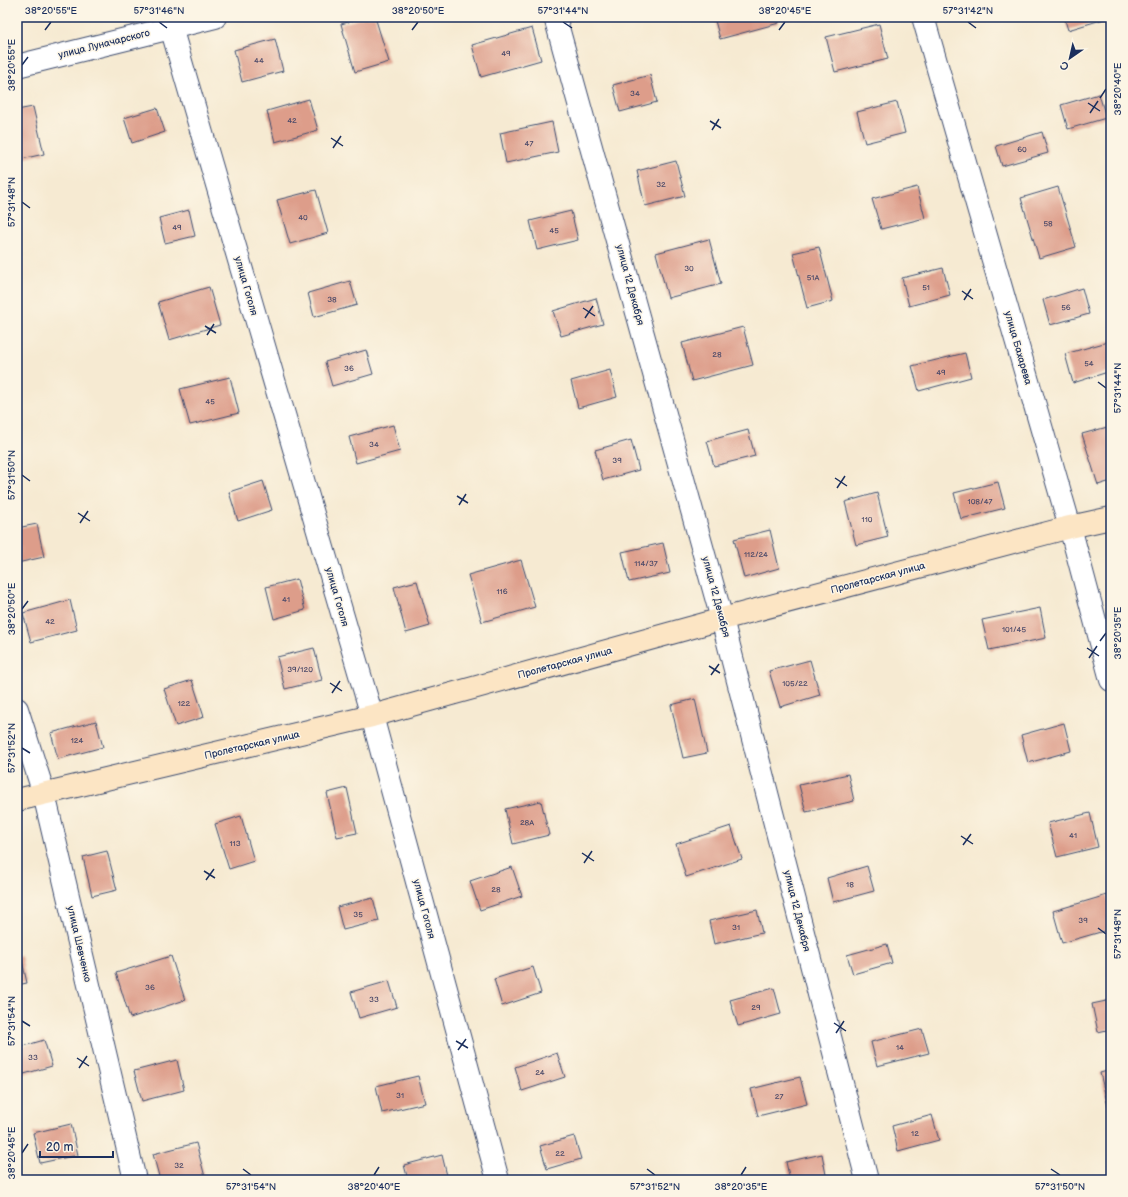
<svg xmlns="http://www.w3.org/2000/svg" width="1128" height="1197" font-family="'Balsamiq Sans',sans-serif">
<style>
.building{fill:#dd9d8a}
.lines{fill:none;stroke-linecap:round;stroke-linejoin:round}
.minor-casing{stroke:#3c4b6f;stroke-width:24}
.secondary-casing{stroke:#3c4b6f;stroke-width:24}
.minor{stroke:#fff;stroke-width:22}
.secondary{stroke:#fce5c4;stroke-width:22}
.ticks{fill:none;stroke:#1b2f5e;stroke-width:1.5}
.labels{text-anchor:middle;dominant-baseline:central;stroke-width:3;stroke-linejoin:round;paint-order:stroke}
.number-label{font-size:8px;fill:#4c4a69}
.street-label{font-size:10px;fill:#1b2f5e;stroke:#fcf5e5}
.neatline{fill:none;stroke:#1b2f5e;stroke-width:1.5}
.ticks-label{font-size:10px;text-anchor:middle;fill:#1b2f5e}
</style>
<rect width="100%" height="100%" fill="#fcf5e5"/>
<filter id="ink" filterUnits="userSpaceOnUse"><feTurbulence type="fractalNoise" baseFrequency=".025" numOctaves="2"/><feDisplacementMap in="SourceGraphic" scale="8" xChannelSelector="R" yChannelSelector="G"/><feConvolveMatrix kernelMatrix="1 2 1 2 8 2 1 2 1" color-interpolation-filters="sRGB"/></filter>
<filter id="wash" filterUnits="userSpaceOnUse"><feTurbulence type="fractalNoise" baseFrequency=".012" numOctaves="4" result="noise"/><feDisplacementMap in="SourceGraphic" scale="16" xChannelSelector="R" yChannelSelector="G"/><feGaussianBlur stdDeviation="0.9" result="paint"/><feColorMatrix in="noise" values="0 0 0 0 0 0 0 0 0 0 0 0 0 0 0 0 0 1.4 0 .05"/><feComposite in="paint" operator="in"/></filter>
<g filter="url(#wash)">
<rect width="100%" height="100%" fill="#f6ead2"/>
<g id="blocks">
<g class="building">
<polygon points="366,17 375,17 389,62 355,72 341,24"/>
<polygon points="714,17 778,17 779,23 720,39"/>
<polygon points="1064,17 1111,17 1068,30"/>
<polygon points="879,24 888,59 835,72 826,37"/>
<polygon points="532,28 541,60 481,77 472,45"/>
<polygon points="275,39 283,71 242,82 234,50"/>
<polygon points="650,75 657,102 620,112 613,85"/>
<polygon points="1099,94 1106,118 1068,129 1061,105"/>
<polygon points="309,99 318,130 275,142 267,111"/>
<polygon points="897,102 905,133 865,143 857,112"/>
<polygon points="33,107 44,154 17,160 17,110"/>
<polygon points="157,108 165,132 132,143 124,118"/>
<polygon points="552,122 558,152 506,163 500,133"/>
<polygon points="1042,132 1048,153 1002,166 996,146"/>
<polygon points="676,161 685,196 645,206 637,171"/>
<polygon points="917,187 925,218 881,229 872,199"/>
<polygon points="1058,187 1076,247 1039,258 1021,198"/>
<polygon points="316,190 328,233 290,244 277,200"/>
<polygon points="189,210 195,236 165,243 159,218"/>
<polygon points="571,211 578,240 537,250 530,221"/>
<polygon points="709,239 721,284 668,298 656,253"/>
<polygon points="819,247 833,301 807,308 793,253"/>
<polygon points="943,268 950,295 909,306 902,278"/>
<polygon points="350,281 357,305 314,317 308,293"/>
<polygon points="209,287 220,325 169,340 158,302"/>
<polygon points="1082,288 1089,314 1050,325 1043,300"/>
<polygon points="596,298 603,324 561,336 553,311"/>
<polygon points="743,327 753,365 692,381 682,343"/>
<polygon points="1111,341 1111,371 1073,383 1065,354"/>
<polygon points="366,350 373,374 332,386 325,362"/>
<polygon points="965,353 971,377 919,391 912,366"/>
<polygon points="610,370 617,397 578,408 571,381"/>
<polygon points="230,377 239,413 190,425 180,389"/>
<polygon points="393,425 400,451 356,463 349,437"/>
<polygon points="1111,426 1111,481 1098,485 1082,434"/>
<polygon points="748,430 755,456 714,466 707,441"/>
<polygon points="631,440 639,470 603,480 595,450"/>
<polygon points="263,481 272,510 238,521 229,492"/>
<polygon points="998,482 1005,508 961,519 954,493"/>
<polygon points="877,493 888,537 856,545 845,502"/>
<polygon points="37,524 44,557 17,563 17,528"/>
<polygon points="770,530 779,568 744,578 734,539"/>
<polygon points="663,543 670,573 629,582 622,552"/>
<polygon points="521,560 535,607 482,622 468,575"/>
<polygon points="297,579 305,610 274,619 266,587"/>
<polygon points="417,581 430,626 406,633 394,587"/>
<polygon points="70,600 77,630 31,642 23,613"/>
<polygon points="1040,608 1046,638 989,650 982,620"/>
<polygon points="314,648 322,680 285,689 277,657"/>
<polygon points="810,660 820,695 780,707 769,671"/>
<polygon points="192,680 204,717 176,726 164,689"/>
<polygon points="695,699 707,753 683,758 671,705"/>
<polygon points="96,721 103,747 58,759 51,733"/>
<polygon points="1064,723 1071,751 1028,763 1021,735"/>
<polygon points="848,774 854,801 806,812 799,785"/>
<polygon points="347,788 357,833 337,837 327,793"/>
<polygon points="541,801 549,835 513,844 505,809"/>
<polygon points="1090,813 1098,847 1057,857 1048,823"/>
<polygon points="241,816 254,861 229,869 215,824"/>
<polygon points="731,826 742,859 686,877 676,844"/>
<polygon points="107,851 117,890 92,896 83,857"/>
<polygon points="867,866 874,891 833,902 827,878"/>
<polygon points="512,867 522,896 480,910 470,881"/>
<polygon points="1107,895 1111,910 1111,929 1062,943 1053,911"/>
<polygon points="373,898 379,921 343,930 337,907"/>
<polygon points="757,910 762,933 714,944 709,921"/>
<polygon points="887,944 892,963 853,974 847,955"/>
<polygon points="17,956 21,956 27,983 17,985"/>
<polygon points="171,956 185,1000 130,1018 116,973"/>
<polygon points="533,967 541,993 502,1006 494,979"/>
<polygon points="389,981 397,1007 359,1018 351,992"/>
<polygon points="774,988 781,1014 738,1026 730,1000"/>
<polygon points="1111,1000 1111,1029 1098,1032 1092,1004"/>
<polygon points="922,1029 929,1053 877,1066 871,1042"/>
<polygon points="44,1040 52,1066 17,1076 17,1048"/>
<polygon points="557,1053 565,1077 522,1091 515,1067"/>
<polygon points="177,1060 184,1090 142,1101 134,1071"/>
<polygon points="1111,1070 1111,1114 1110,1114 1100,1073"/>
<polygon points="418,1076 425,1103 382,1113 376,1086"/>
<polygon points="800,1077 807,1104 758,1116 751,1089"/>
<polygon points="932,1115 939,1140 898,1151 892,1126"/>
<polygon points="71,1124 78,1155 40,1163 33,1133"/>
<polygon points="574,1136 581,1159 547,1169 540,1146"/>
<polygon points="196,1143 205,1177 193,1180 160,1180 153,1154"/>
<polygon points="822,1154 827,1180 790,1180 786,1162"/>
<polygon points="442,1155 448,1180 408,1180 404,1165"/>
</g>
</g>
</g>
<g filter="url(#ink)">
<use href="#blocks" fill-opacity="0" stroke="#3c4b6f" stroke-width="1"/>
<g class="lines">
<defs>
<g id="minor">
<polyline points="168,17 372,716 498,1180"/>
<polyline points="555,17 722,619 867,1180"/>
<polyline points="923,17 1070,527 1111,680"/>
<polyline points="17,66 215,17"/>
<polyline points="17,709 44,794 135,1180"/>
</g>
<polyline id="secondary" points="17,800 372,716 722,619 1070,527 1111,518"/>
</defs>
<use href="#minor" class="minor-casing"/>
<use href="#secondary" class="secondary-casing"/>
<use href="#minor" class="minor"/>
<use href="#secondary" class="secondary"/>
</g>
</g>
<path class="ticks" d="M159,22L167,28M563,22L572,28M968,22L976,28M45,30L51,22M412,30L418,22M779,30L785,22M22,65L28,57M1100,98L1106,89M1088,103L1100,111M1090,113L1098,101M710,121L721,128M712,130L719,119M331,138L343,146M333,148L341,136M22,202L30,208M962,291L973,299M964,300L971,289M583,308L595,316M585,318L593,306M205,326L216,333M207,335L214,324M1098,382L1106,388M22,475L30,481M835,478L847,486M837,488L845,476M457,496L468,503M459,505L466,494M78,513L90,521M80,523L88,511M22,609L28,601M1100,641L1106,633M1087,648L1099,656M1089,658L1097,646M709,666L720,673M711,675L719,664M330,683L342,691M332,693L340,681M22,748L30,753M961,836L973,844M963,845L971,834M582,853L594,861M584,863L592,851M204,871L215,878M206,880L214,869M1098,928L1106,934M22,1021L30,1026M834,1023L846,1031M836,1033L844,1021M456,1041L468,1048M458,1050L466,1039M77,1058L89,1066M79,1068L87,1056M22,1153L28,1144M243,1169L251,1175M647,1169L655,1175M1051,1169L1060,1175M374,1175L379,1167M741,1175L746,1167"/>
<g class="labels">
<g class="number-label">
<text x="506" y="53">49</text>
<text x="259" y="60">44</text>
<text x="635" y="93">34</text>
<text x="292" y="120">42</text>
<text x="529" y="143">47</text>
<text x="1022" y="149">60</text>
<text x="661" y="184">32</text>
<text x="303" y="217">40</text>
<text x="1048" y="223">58</text>
<text x="177" y="227">49</text>
<text x="554" y="230">45</text>
<text x="689" y="268">30</text>
<text x="813" y="277">51А</text>
<text x="926" y="287">51</text>
<text x="332" y="299">38</text>
<text x="1066" y="307">56</text>
<text x="717" y="354">28</text>
<text x="1089" y="363">54</text>
<text x="349" y="368">36</text>
<text x="941" y="372">49</text>
<text x="210" y="401">45</text>
<text x="374" y="444">34</text>
<text x="617" y="460">39</text>
<text x="980" y="501">108/47</text>
<text x="867" y="519">110</text>
<text x="756" y="554">112/24</text>
<text x="646" y="563">114/37</text>
<text x="502" y="591">116</text>
<text x="286" y="599">41</text>
<text x="50" y="621">42</text>
<text x="1014" y="629">101/45</text>
<text x="300" y="669">39/120</text>
<text x="795" y="683">105/22</text>
<text x="184" y="703">122</text>
<text x="77" y="740">124</text>
<text x="527" y="822">28А</text>
<text x="1073" y="835">41</text>
<text x="235" y="843">113</text>
<text x="850" y="884">18</text>
<text x="496" y="889">28</text>
<text x="358" y="914">35</text>
<text x="1083" y="920">39</text>
<text x="736" y="927">31</text>
<text x="150" y="987">36</text>
<text x="374" y="999">33</text>
<text x="756" y="1007">29</text>
<text x="900" y="1047">14</text>
<text x="33" y="1057">33</text>
<text x="540" y="1072">24</text>
<text x="400" y="1095">31</text>
<text x="779" y="1096">27</text>
<text x="915" y="1133">12</text>
<text x="560" y="1153">22</text>
<text x="179" y="1165">32</text>
</g>
<g class="street-label">
<text transform="translate(104 44) rotate(-14)">улица Луначарского</text>
<text transform="translate(630 285) rotate(75)">улица 12 Декабря</text>
<text transform="translate(246 286) rotate(74)">улица Гоголя</text>
<text transform="translate(1018 348) rotate(74)">улица Бахарева</text>
<text transform="translate(878 578) rotate(-15)">Пролетарская улица</text>
<text transform="translate(337 597) rotate(74)">улица Гоголя</text>
<text transform="translate(716 597) rotate(75)">улица 12 Декабря</text>
<text transform="translate(565 663) rotate(-15)">Пролетарская улица</text>
<text transform="translate(252 745) rotate(-13)">Пролетарская улица</text>
<text transform="translate(424 909) rotate(75)">улица Гоголя</text>
<text transform="translate(797 911) rotate(76)">улица 12 Декабря</text>
<text transform="translate(79 944) rotate(77)">улица Шевченко</text>
</g>
</g>
<rect width="1128" height="1197" fill="none" stroke="#fcf5e5" stroke-width="44"/>
<g transform="translate(1070 58) rotate(214)" stroke="#fcf5e5" stroke-width="3" paint-order="stroke">
<path d="M0-3L7 15L0 10L-7 15Z" fill="#1b2f5e"/>
<text y="-6" font-size="11" font-weight="bold" text-anchor="middle" fill="#1b2f5e">С</text>
</g>
<path d="M40 1151v6h73v-6" fill="none" stroke="#1b2f5e" stroke-width="2"/>
<text x="46" y="1151" font-size="12" fill="#1b2f5e" stroke="#fcf5e5" stroke-width="3" paint-order="stroke">20 m</text>
<rect x="22" y="22" width="1084" height="1153" class="neatline"/>
<g class="ticks-label">
<text x="51" y="14">38°20'55"E</text>
<text x="159" y="14">57°31'46"N</text>
<text x="418" y="14">38°20'50"E</text>
<text x="563" y="14">57°31'44"N</text>
<text x="785" y="14">38°20'45"E</text>
<text x="968" y="14">57°31'42"N</text>
<text transform="translate(11 65) rotate(-90)" y="4">38°20'55"E</text>
<text transform="translate(1117 89) rotate(-90)" y="4">38°20'40"E</text>
<text transform="translate(11 202) rotate(-90)" y="4">57°31'48"N</text>
<text transform="translate(1117 388) rotate(-90)" y="4">57°31'44"N</text>
<text transform="translate(11 475) rotate(-90)" y="4">57°31'50"N</text>
<text transform="translate(11 609) rotate(-90)" y="4">38°20'50"E</text>
<text transform="translate(1117 633) rotate(-90)" y="4">38°20'35"E</text>
<text transform="translate(11 748) rotate(-90)" y="4">57°31'52"N</text>
<text transform="translate(1117 934) rotate(-90)" y="4">57°31'48"N</text>
<text transform="translate(11 1021) rotate(-90)" y="4">57°31'54"N</text>
<text transform="translate(11 1153) rotate(-90)" y="4">38°20'45"E</text>
<text x="251" y="1190">57°31'54"N</text>
<text x="374" y="1190">38°20'40"E</text>
<text x="655" y="1190">57°31'52"N</text>
<text x="741" y="1190">38°20'35"E</text>
<text x="1060" y="1190">57°31'50"N</text>
</g>
</svg>
